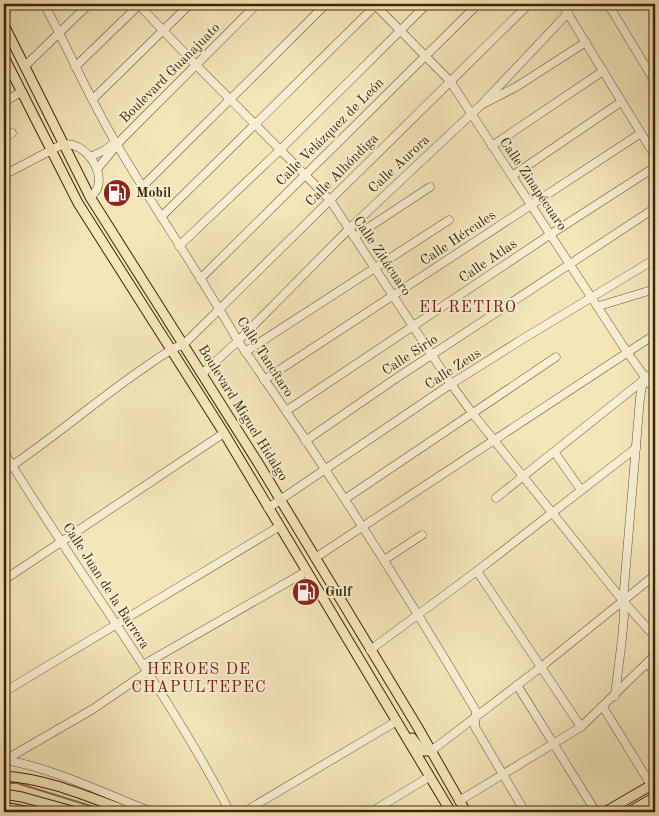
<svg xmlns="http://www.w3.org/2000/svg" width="659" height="816" font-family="'Old Standard TT',serif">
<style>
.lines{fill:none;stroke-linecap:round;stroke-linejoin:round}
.stream{stroke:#84724d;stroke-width:2}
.minor-casing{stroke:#695633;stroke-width:9}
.major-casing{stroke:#3b2606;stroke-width:11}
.minor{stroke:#f8efd2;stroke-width:8}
.major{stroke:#f4e6b9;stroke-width:9}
.labels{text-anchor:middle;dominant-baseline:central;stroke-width:4;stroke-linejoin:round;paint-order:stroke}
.street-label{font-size:14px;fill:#3b2606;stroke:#f8efd2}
.poi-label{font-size:14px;font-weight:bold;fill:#3b2606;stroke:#f8efd2;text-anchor:start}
.quarter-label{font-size:16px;letter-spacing:1px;fill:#7a1f14;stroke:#f8efd2}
</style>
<rect width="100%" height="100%" fill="#f4e6b9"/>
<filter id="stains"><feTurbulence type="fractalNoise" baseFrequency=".004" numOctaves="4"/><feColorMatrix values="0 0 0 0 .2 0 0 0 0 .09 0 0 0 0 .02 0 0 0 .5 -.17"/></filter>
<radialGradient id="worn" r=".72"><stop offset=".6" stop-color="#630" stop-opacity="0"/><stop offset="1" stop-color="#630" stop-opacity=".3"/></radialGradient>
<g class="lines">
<polyline class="stream" points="4,783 17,783 110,812"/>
<defs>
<g id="minor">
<path d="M44,4C69,50 89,98 116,143C155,210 200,274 238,341C322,461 401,584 476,711L475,727L525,812"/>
<polyline points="138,4 195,64 330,200 451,384 473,414 623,601 655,637"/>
<polyline points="374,4 450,81 627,352 655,391"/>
<polyline points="562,4 655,156"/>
<polyline points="608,4 655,82"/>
<polyline points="652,4 655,8"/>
<polyline points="25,66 89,4"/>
<polyline points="75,67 140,4"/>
<polyline points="93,99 190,4"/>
<polyline points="4,102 21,92"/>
<polyline points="483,104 516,87 586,42"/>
<polyline points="4,138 12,133"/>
<polyline points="492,146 603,71"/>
<polyline points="90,157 105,150 114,143"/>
<polyline points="97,169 122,139 257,4"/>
<path d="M4,175L61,145C87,138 113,182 90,197"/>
<polyline points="512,176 621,102"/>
<polyline points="142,187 326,4"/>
<polyline points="161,217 377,4"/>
<polyline points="354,237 430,187"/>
<polyline points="179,246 281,149 427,4"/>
<polyline points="200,279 478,4"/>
<polyline points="599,306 655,289"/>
<polyline points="245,352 449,220"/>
<polyline points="202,374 238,341 349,229 481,105 568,13"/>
<polyline points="264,380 641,133"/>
<polyline points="286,411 551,234 655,167"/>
<polyline points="305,441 392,381 655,208"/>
<path d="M4,452C77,573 165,686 230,812"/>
<polyline points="555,453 581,490"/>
<path d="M4,471C50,441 92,404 138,372C153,362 167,350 184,344L529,4"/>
<polyline points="496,498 655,371"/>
<polyline points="345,499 556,357"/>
<polyline points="268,508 451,384 521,340 655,259"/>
<polyline points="315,558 654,335"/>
<polyline points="384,560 422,535"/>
<polyline points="477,571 581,727"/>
<polyline points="4,580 224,433"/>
<polyline points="370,650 477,571 636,448"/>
<polyline points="648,663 655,675"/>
<polyline points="143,665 307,571"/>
<polyline points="517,685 596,812"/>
<polyline points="4,692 280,526"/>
<polyline points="615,696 622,639 624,616 623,601 640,398 642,386 647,378"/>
<polyline points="603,707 651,785"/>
<polyline points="431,751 541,667 655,575"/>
<polyline points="5,760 93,709 147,672"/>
<path d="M5,760C53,768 106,794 152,812"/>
<polyline points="459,801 581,727 655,655"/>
<polyline points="244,812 397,721"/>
<polyline points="371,812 429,777"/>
</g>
<g id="major">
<polyline points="4,25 90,197 260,466 417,726 466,812"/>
<polyline points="4,57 78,203 224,433 451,812"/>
<polyline points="412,738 422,751 431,751"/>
<polyline points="4,760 5,760"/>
<path d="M4,776C49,779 88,797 130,812"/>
<polyline points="4,794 22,797 76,812"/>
<polyline points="4,807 30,812"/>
<polyline points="605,812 655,783"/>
<polyline points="629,812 655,797"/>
</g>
</defs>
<use href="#minor" class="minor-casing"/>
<use href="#major" class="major-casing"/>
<use href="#minor" class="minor"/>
<use href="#major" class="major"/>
</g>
<defs>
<symbol id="fuel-disc" viewBox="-11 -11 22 22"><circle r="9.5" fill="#8f2418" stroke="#f8efd2"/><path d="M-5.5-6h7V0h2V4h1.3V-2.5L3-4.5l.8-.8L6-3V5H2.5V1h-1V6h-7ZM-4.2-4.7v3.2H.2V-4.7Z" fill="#fff"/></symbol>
</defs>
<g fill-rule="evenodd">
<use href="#fuel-disc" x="101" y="177" width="32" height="32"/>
<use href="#fuel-disc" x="290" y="576" width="32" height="32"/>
</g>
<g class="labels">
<g class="street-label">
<text transform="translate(170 73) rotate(-45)">Boulevard Guanajuato</text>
<text transform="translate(330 132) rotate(-45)">Calle Velázquez de León</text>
<text transform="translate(399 164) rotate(-43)">Calle Aurora</text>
<text transform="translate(342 170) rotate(-45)">Calle Alhóndiga</text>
<text transform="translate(533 184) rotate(56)">Calle Zinapécuaro</text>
<text transform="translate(458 238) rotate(-34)">Calle Hércules</text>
<text transform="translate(382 256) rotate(56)">Calle Zitácuaro</text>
<text transform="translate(488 261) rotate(-34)">Calle Atlas</text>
<text transform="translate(410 355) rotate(-33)">Calle Sirio</text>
<text transform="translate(265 357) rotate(57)">Calle Tancítaro</text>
<text transform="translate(453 369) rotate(-33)">Calle Zeus</text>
<text transform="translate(243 413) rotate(58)">Boulevard Miguel Hidalgo</text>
<text transform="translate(106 586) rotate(57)">Calle Juan de la Barrera</text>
</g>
<g class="poi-label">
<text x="136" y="193">Mobil</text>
<text x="325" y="592">Gulf</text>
</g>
<g class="quarter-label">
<text x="468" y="308">EL RETIRO</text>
<text x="199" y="670">HEROES DE<tspan x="199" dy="18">CHAPULTEPEC</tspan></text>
</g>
</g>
<rect width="659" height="816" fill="none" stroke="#f4e6b9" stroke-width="20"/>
<rect x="5" y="5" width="649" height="806" fill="none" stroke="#3b2606" stroke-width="2.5"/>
<rect x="10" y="10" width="639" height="796" fill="none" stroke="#3b2606"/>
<rect width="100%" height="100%" filter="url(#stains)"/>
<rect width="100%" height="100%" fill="url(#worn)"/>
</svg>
